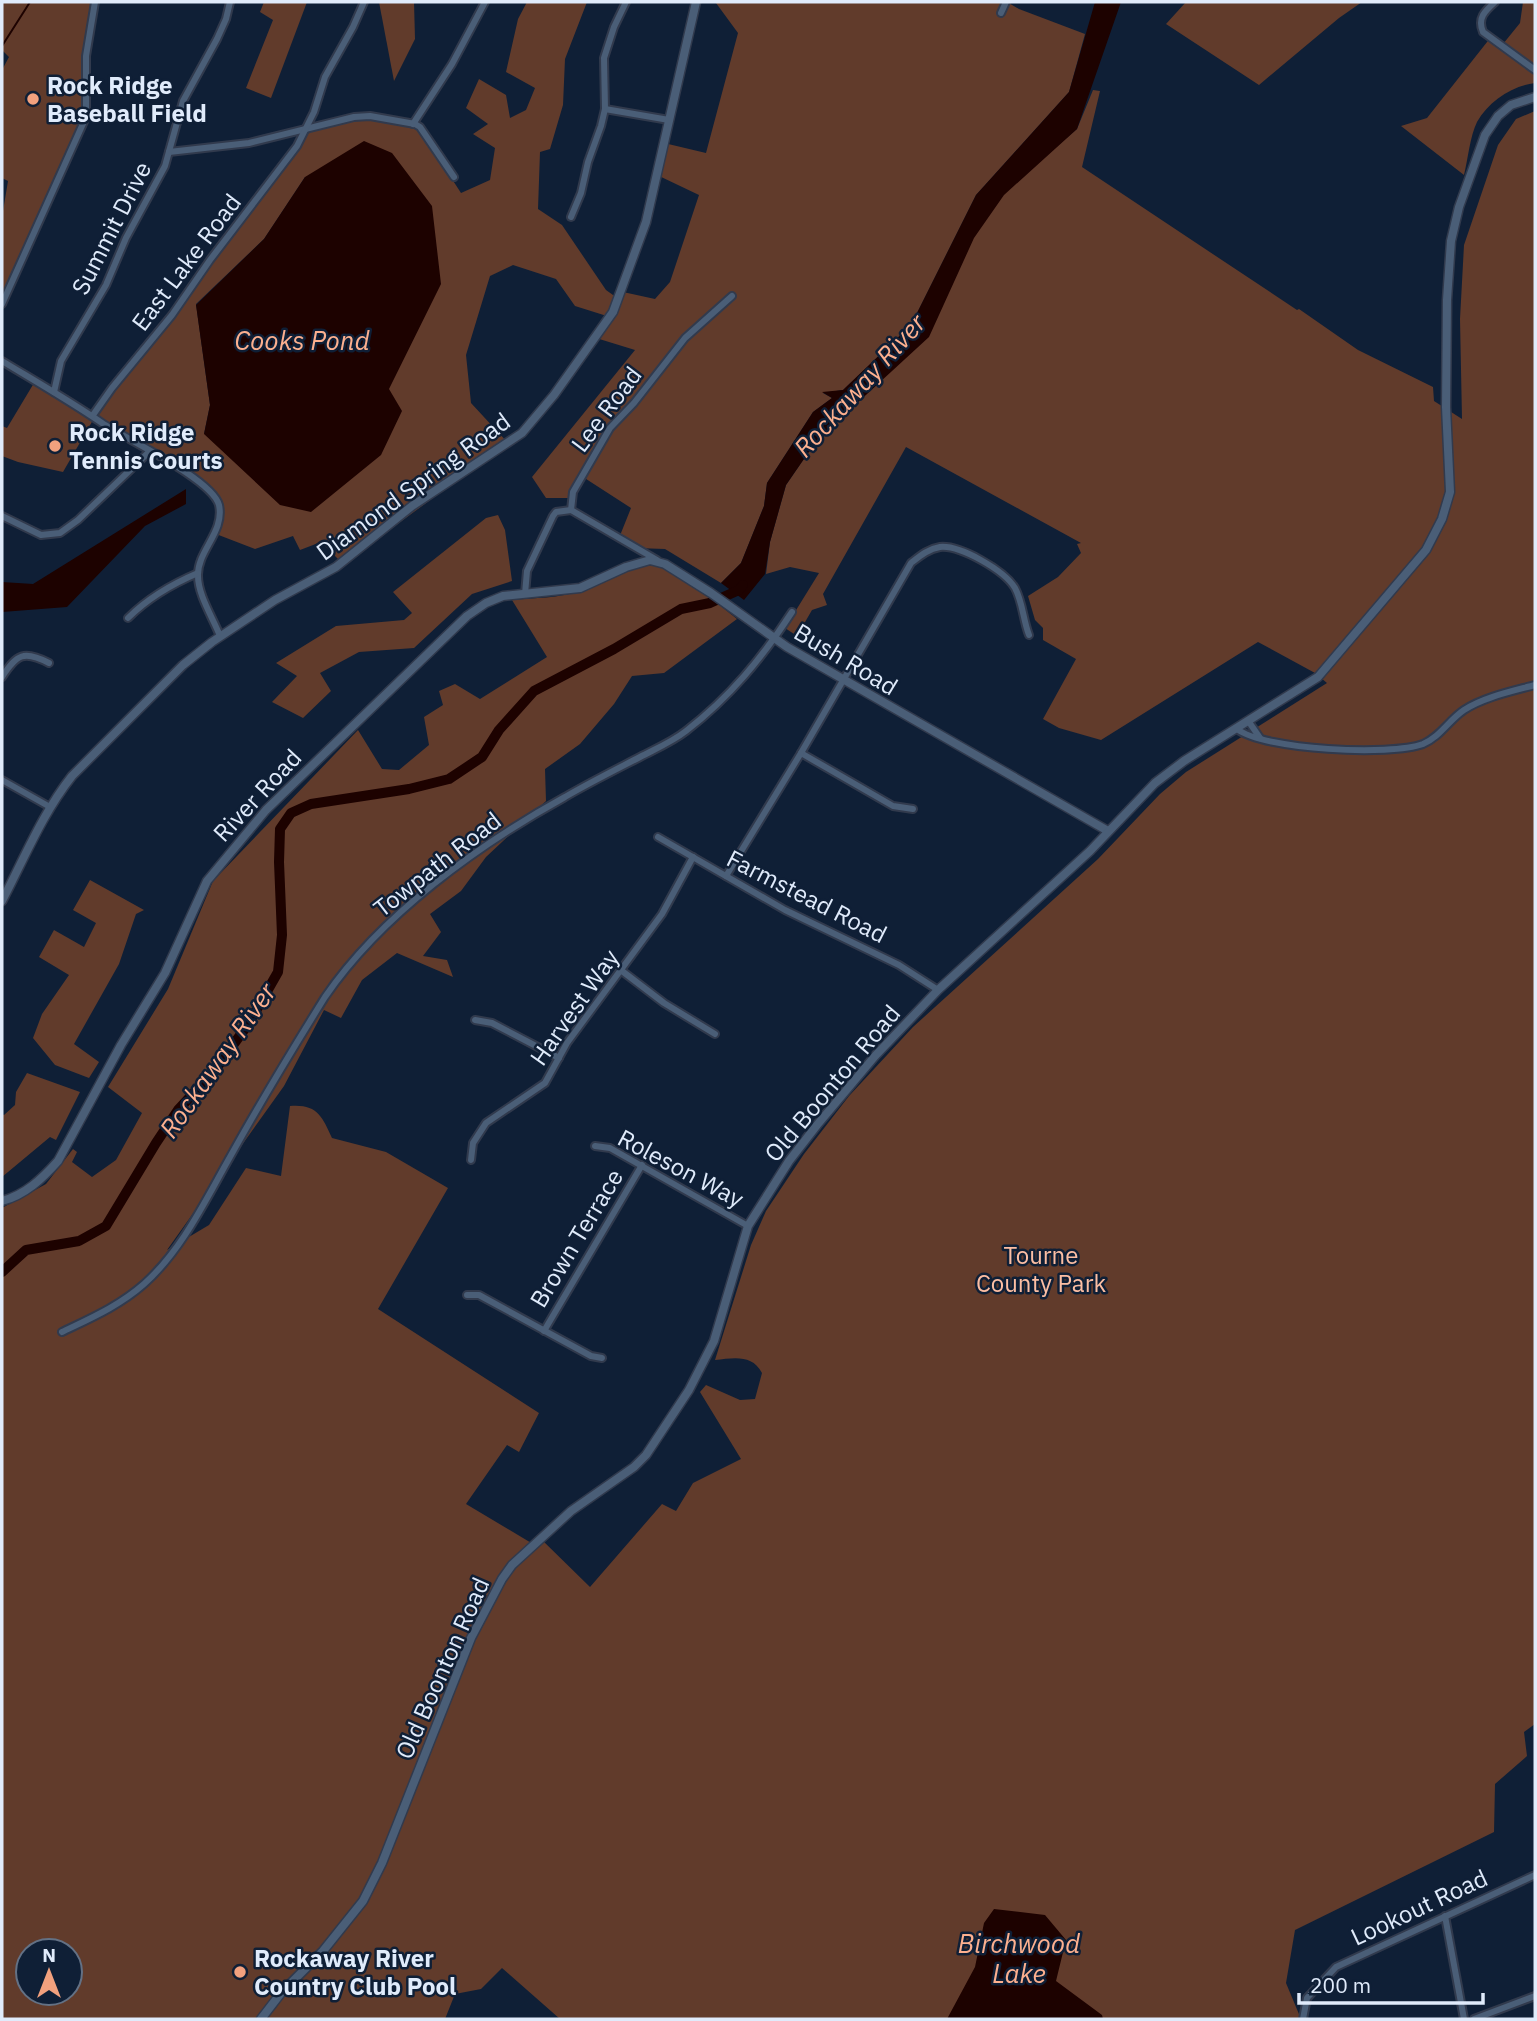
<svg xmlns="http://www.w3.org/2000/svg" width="1537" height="2021" font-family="'IBM Plex Sans',sans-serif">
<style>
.green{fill:#613b2b;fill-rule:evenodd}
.water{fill:#1d0200}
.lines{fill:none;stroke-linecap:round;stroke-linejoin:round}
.stream{stroke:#1d0200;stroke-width:2}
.river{stroke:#1d0200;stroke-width:10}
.minor-casing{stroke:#313a4d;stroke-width:10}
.tertiary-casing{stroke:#313a4d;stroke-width:11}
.minor{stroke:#4a5e77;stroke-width:6}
.tertiary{stroke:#4a5e77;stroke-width:8}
.poi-dot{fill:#f2a17e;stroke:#0f1f36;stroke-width:2.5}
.labels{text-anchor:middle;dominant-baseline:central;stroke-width:5;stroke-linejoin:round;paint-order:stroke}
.poi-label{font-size:24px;font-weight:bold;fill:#e0ebfb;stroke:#0f1f36;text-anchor:start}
.street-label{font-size:24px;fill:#e0ebfb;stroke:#0f1f36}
.park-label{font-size:24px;fill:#fcbea3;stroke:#0f1f36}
.water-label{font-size:26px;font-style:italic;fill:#fdb08f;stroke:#0f1f36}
</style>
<rect width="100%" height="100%" fill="#0f1f36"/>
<g class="green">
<polygon points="2,2 97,2 87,46 87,118 2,308 2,217 8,181 2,178 2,70 9,57 2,50"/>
<polygon points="264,2 307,2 271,98 246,88 273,20 260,12"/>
<polygon points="379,2 414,2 415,39 394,81"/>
<path d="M527,2H587L565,59L563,105L550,149L540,152L538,209L562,225L606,290L620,300L623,292L655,299L670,282L699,195L657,175L664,143L706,153L738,33L716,3L1007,2L1019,9L1085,34L1069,92L976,195L911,325L843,390L823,393L832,398L813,412L767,483L764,506L741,563L721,583L665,549L636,548L619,538L631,508L583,477L572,498H546L532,477L635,350L596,338L610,317L575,306L556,279L513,265L490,276L466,355L471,403L508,443L343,564L321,542L300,550L293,536L255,549L216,534L220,515L208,488L93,420L63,472L18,462L2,456V426L7,428L34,383L93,418L184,300L311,128L366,115L417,125L461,193L490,180L495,148L473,134L488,124L466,108L479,79L506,95L510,118L526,110L535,88L506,72L518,19ZM305,177L389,389L204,434L210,405L196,304L264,239Z"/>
<polygon points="1186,2 1362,2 1339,18 1259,85 1166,24"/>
<path d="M1523,2H1535V83C1512,86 1489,101 1477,122C1470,136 1468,159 1464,175L1401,126L1427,118L1491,37L1503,44L1520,23Z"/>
<path d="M1093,90L1100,91L1082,167L1297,310L1299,309L1358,350L1433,387L1434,401L1462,419L1460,319L1464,245L1498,145L1516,119L1535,111V1724L1524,1732L1527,1756L1495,1784L1494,1832L1295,1930L1286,1983L1301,2019H560L502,1968L481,1989L455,1994L445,2019H2V1208L46,1184L73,1149L77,1152L72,1162L92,1177L116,1160L142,1113L108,1087L168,989L213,881L358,730L382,769L399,770L429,745L424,717L443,705L439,691L455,684L480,699L547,657L512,600C534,598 559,598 581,591C604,584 637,558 662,567C685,575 717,603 737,619L664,673L632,676L614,704L580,744L545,769L546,801L486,857L461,891L430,914L441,932L423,956L447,960L453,977L397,953L362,980L341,1018L324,1010L284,1086L167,1250L209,1225L246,1168L281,1176L290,1106C317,1104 322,1116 332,1138L386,1152L448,1188L378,1309L539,1413L519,1452L507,1445L466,1504L533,1544L541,1539L590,1587L662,1504L676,1511L693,1483L741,1459L700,1392L706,1385L740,1400L755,1399L762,1373C752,1354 734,1358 715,1360L751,1245L766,1211L804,1154L849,1096L913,1027L1098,859L1160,794L1186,772L1327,683L1315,673L1258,642L1101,740L1059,728L1043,719L1076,659L1043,640V628L1035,620L1028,596L1058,577L1081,553L1077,544L1081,543L906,447L823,594L827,605L812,610L797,636L785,628L819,573L790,567L766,574L770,542L786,485L817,440L844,414L897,353L991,203L1077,129ZM28,1951H70V1993H28Z"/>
<polygon points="498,515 505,530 512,581 472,594 414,648 359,652 320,673 331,691 303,718 272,702 297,676 276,663 336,626 404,620 412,613 393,592 486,518"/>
<polygon points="90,880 144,910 136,914 119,964 74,1044 99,1062 89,1078 55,1065 33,1038 42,1014 69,975 39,957 54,930 84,947 96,923 73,910"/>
<polygon points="27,1073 80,1092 56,1140 50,1137 2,1177 2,1114 4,1115 15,1105 16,1092"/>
</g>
<g class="water">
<polygon points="1095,2 1121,2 1077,129 1004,195 974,238 929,337 817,440 786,485 770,542 765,574 744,600 721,583 741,563 764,506 767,483 813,412 832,398 822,392 843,390 911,325 976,195 1069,92"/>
<polygon points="364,141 392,153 432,206 441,284 389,389 402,411 381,455 311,512 280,505 204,434 210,405 196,305 264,239 305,177"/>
<polygon points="186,489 186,504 145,526 67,607 2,612 2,582 33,584"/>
<polygon points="994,1909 1045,1915 1066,1940 1056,1981 1102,2015 1103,2019 947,2019 975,1967 984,1923"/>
</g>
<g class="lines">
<polyline class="stream" points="2,46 30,2"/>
<polyline class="river" points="2,1272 26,1250 79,1241 106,1226 156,1143 178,1110 215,1070 249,1023 278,972 282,935 279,862 280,829 291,813 311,804 409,789 449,779 482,757 499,730 534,691 614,649 681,609 710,603 739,590 743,585"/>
<defs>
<g id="minor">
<path d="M1495,2C1485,11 1477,18 1483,32L1535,70"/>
<polyline points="1001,13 1006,2"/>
<polyline points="605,109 669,120"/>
<polyline points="413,124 452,64 485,2"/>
<polyline points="169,152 249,143 354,117 370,116 415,124 420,127 454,177"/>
<polyline points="571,217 581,193 588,162 601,126 605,109 604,58 614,27 626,2"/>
<polyline points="2,304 86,117 86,56 95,2"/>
<path d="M2,361C35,381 70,401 102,423C126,439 212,479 219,505C225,532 197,551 198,576C198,595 213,618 220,636"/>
<polyline points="54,392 61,361 106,285 126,238 165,166 183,101 217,39 226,19 230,2"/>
<polyline points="93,415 112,388 172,315 210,260 297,146 314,112 325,77 353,27 364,2"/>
<polyline points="571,510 573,492 610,428 634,403 685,338 732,296"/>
<polyline points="571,510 657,560"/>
<polyline points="2,516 41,535 60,533 78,520 150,451"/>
<polyline points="525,594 527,571 553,516 556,512 571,510"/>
<path d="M128,618C148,598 172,584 198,573"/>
<path d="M2,677C17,654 24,650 49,663"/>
<polyline points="1249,722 1260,738"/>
<path d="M1237,729C1264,750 1391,756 1423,744C1440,737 1449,720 1464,710C1484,697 1513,691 1535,685"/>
<polyline points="801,753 893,806 913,809"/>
<polyline points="2,780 50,807"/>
<polyline points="658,837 785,910 899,965 938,990"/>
<path d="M726,876L801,753L911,563C920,556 928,549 940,547C960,545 1004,570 1015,588C1023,603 1023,620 1029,635"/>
<polyline points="622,971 664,1003 715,1034"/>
<polyline points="475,1020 492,1023 559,1058"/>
<polyline points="595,1146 610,1148 748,1226"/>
<polyline points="471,1160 473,1143 486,1123 545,1083 567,1043 662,914 693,857"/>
<polyline points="467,1295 479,1295 591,1356 602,1358"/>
<polyline points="544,1331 642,1165"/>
<path d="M62,1332C91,1318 119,1306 144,1284C182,1250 205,1201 230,1157C260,1103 292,1050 325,997C381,915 478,845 565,797C589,783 615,770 640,757C655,749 672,742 686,731C730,697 762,658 792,612"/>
<polyline points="1445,1916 1464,2019"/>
<polyline points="1303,2019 1307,1998 1336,1967 1535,1875"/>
<polyline points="1474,2019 1535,1996"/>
</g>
<g id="tertiary">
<path d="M2,901C24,859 42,814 72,776L183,665L212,642L275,600L336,567L412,506L522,433L554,395L613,312L646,222L696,2"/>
<path d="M2,1201C25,1195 42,1179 58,1161L121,1045L165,973L207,881L266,810L467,616L486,603L503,596L580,588L626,567L650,560L665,564L711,593L787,647L1108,831"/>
<polyline points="261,2019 281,1993 323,1951 363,1901 382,1863 471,1638 502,1579 512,1565 571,1511 634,1467 646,1455 689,1390 714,1341 748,1226 789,1161 817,1125 875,1056 938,990 1090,851 1155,783 1184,761 1318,677 1426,550 1442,519 1450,492 1446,407 1447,300 1451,241 1459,207 1485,135 1498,116 1511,105 1535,97"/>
</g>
</defs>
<use href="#minor" class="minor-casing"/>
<use href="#tertiary" class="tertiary-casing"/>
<use href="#minor" class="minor"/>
<use href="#tertiary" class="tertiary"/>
</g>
<g class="poi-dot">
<circle cx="33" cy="99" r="7"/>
<circle cx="55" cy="446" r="7"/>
<circle cx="240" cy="1972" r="7"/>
</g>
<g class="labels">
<g class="poi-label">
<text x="47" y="85">Rock Ridge<tspan x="47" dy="28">Baseball Field</tspan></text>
<text x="69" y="432">Rock Ridge<tspan x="69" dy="28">Tennis Courts</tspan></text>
<text x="254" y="1958">Rockaway River<tspan x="254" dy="28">Country Club Pool</tspan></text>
</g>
<g class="street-label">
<text transform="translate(111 228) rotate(-63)">Summit Drive</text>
<text transform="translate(186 262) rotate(-53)">East Lake Road</text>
<text transform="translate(606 409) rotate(-53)">Lee Road</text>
<text transform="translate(413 486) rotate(-36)">Diamond Spring Road</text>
<text transform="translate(846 659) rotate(31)">Bush Road</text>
<text transform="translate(257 795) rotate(-47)">River Road</text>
<text transform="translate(437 864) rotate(-38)">Towpath Road</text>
<text transform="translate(807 896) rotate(27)">Farmstead Road</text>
<text transform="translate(574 1007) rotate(-55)">Harvest Way</text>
<text transform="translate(832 1083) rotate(-50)">Old Boonton Road</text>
<text transform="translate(681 1168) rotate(28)">Roleson Way</text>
<text transform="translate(576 1238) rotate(-59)">Brown Terrace</text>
<text transform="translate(442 1668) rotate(-66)">Old Boonton Road</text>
<text transform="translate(1419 1907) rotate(-25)">Lookout Road</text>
</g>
<g class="park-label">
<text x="1041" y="1255">Tourne<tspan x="1041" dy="28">County Park</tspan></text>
</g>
<g class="water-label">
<text x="302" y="340">Cooks Pond</text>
<text transform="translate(859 385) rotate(-48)">Rockaway River</text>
<text transform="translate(217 1060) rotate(-55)">Rockaway River</text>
<text x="1019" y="1943">Birchwood<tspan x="1019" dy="30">Lake</tspan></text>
</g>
</g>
<rect width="1537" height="2021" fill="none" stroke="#e0ebfb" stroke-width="7"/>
<g transform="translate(49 1972)"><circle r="33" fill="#0f1f36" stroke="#637185" stroke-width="2"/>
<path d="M0-5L12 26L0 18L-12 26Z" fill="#f2a17e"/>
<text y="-10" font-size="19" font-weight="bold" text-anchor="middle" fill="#e0ebfb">N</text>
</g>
<path d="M1299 1993v10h184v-10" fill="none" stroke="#e0ebfb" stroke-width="3.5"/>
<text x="1310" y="1993" font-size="21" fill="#e0ebfb" stroke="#0f1f36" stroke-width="5" paint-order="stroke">200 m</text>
</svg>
